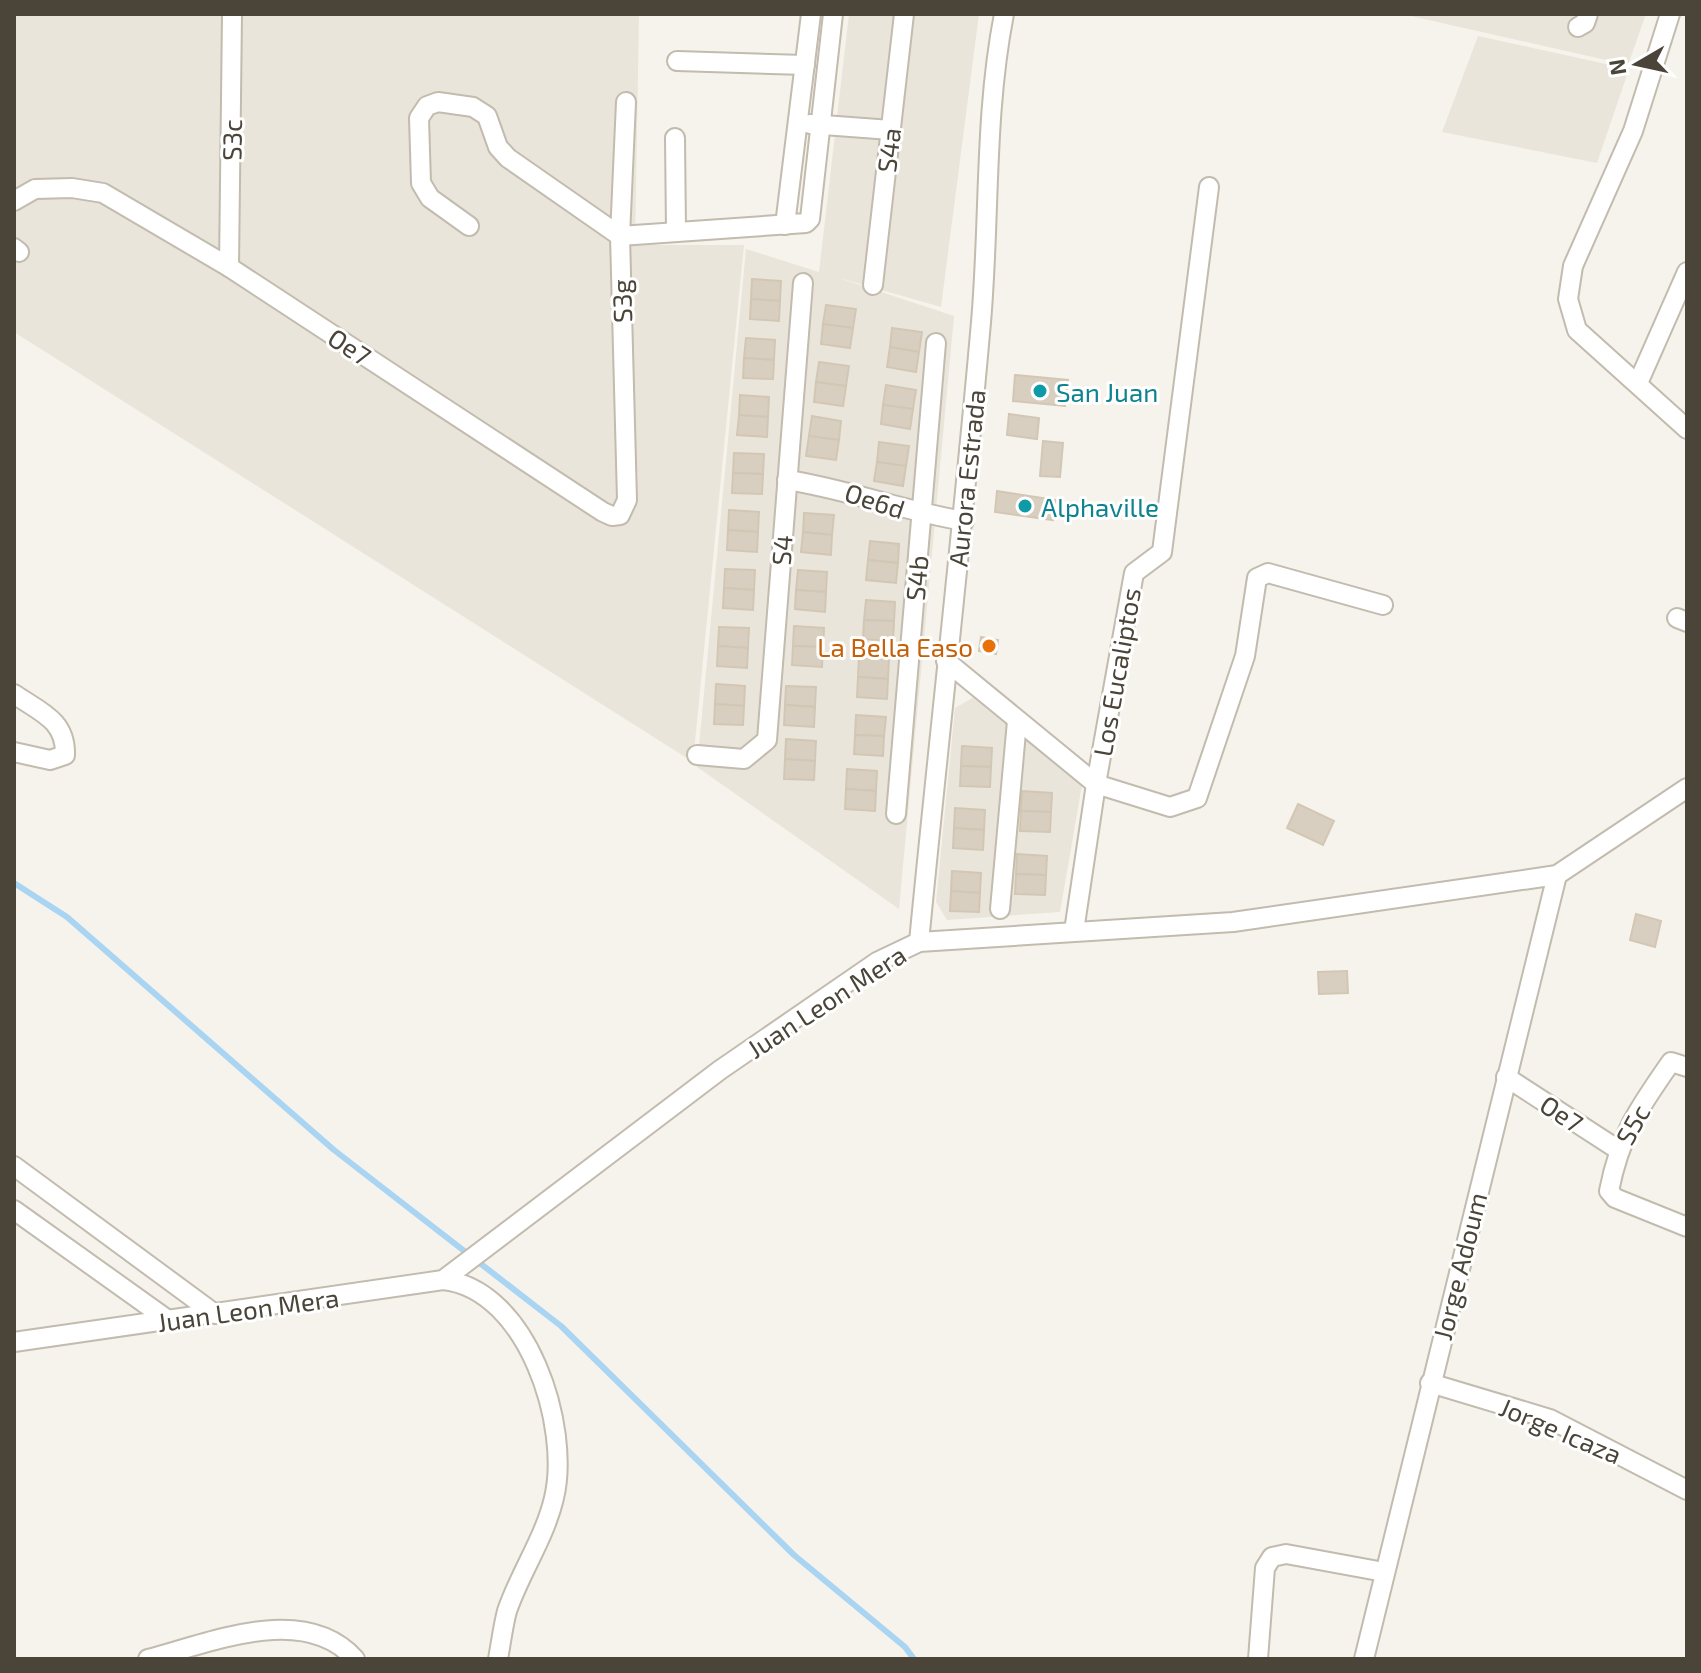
<svg xmlns="http://www.w3.org/2000/svg" width="1701" height="1673" font-family="'Exo 2',sans-serif">
<style>
.residential{fill:#eae5da}
.lines{fill:none;stroke-linecap:round;stroke-linejoin:round}
.stream{stroke:#a9d4f2;stroke-width:6}
.building{fill:#d8cfc1;stroke:#d3c7b4;stroke-width:2}
.minor-casing{stroke:#c2bbae;stroke-width:22}
.minor{stroke:#fff;stroke-width:18}
.culture-dot{fill:#0f9aa8;stroke:#fff;stroke-width:3}
.food-dot{fill:#e8710a;stroke:#fff;stroke-width:3}
.labels{text-anchor:middle;dominant-baseline:central;stroke-width:6;stroke-linejoin:round;paint-order:stroke}
.street-label{font-size:26px;fill:#4b4439;stroke:#fff}
.culture-label{font-size:26px;fill:#0d838f;stroke:#fff;text-anchor:start}
.food-label{font-size:26px;fill:#c56008;stroke:#fff;text-anchor:end}
</style>
<rect width="100%" height="100%" fill="#f6f3ec"/>
<g class="residential">
<polygon points="14,14 639,14 635,245 744,245 693,762 14,332"/>
<polygon points="849,14 979,14 941,307 836,277 954,316 899,909 697,767 746,249 819,272"/>
<polygon points="1402,14 1646,14 1628,65"/>
<polygon points="1478,36 1629,69 1597,163 1442,132"/>
<polygon points="974,697 1082,785 1060,912 947,920 936,902 955,708"/>
</g>
<g class="lines">
<polyline class="stream" points="14,883 67,917 334,1150 561,1326 794,1555 905,1647 914,1659"/>
</g>
<g class="building">
<polygon points="752,279 781,281 780,301 751,299"/>
<polygon points="751,299 780,301 779,321 750,319"/>
<polygon points="826,305 856,309 853,328 823,324"/>
<polygon points="823,324 853,328 850,348 821,344"/>
<polygon points="892,328 922,332 919,352 890,347"/>
<polygon points="746,338 775,340 774,360 744,358"/>
<polygon points="890,347 919,352 916,372 887,367"/>
<polygon points="744,358 774,360 773,379 743,378"/>
<polygon points="819,362 849,366 846,386 816,382"/>
<polygon points="1015,375 1068,380 1065,406 1013,401"/>
<polygon points="816,382 846,386 843,406 814,402"/>
<polygon points="886,385 916,390 913,409 883,405"/>
<polygon points="740,395 769,397 768,417 739,415"/>
<polygon points="883,405 913,409 910,429 881,424"/>
<polygon points="1009,414 1039,418 1037,439 1007,435"/>
<polygon points="739,415 768,417 767,437 737,435"/>
<polygon points="812,416 841,421 839,440 809,436"/>
<polygon points="809,436 839,440 836,460 806,456"/>
<polygon points="1043,441 1063,443 1060,477 1040,476"/>
<polygon points="879,442 909,446 906,466 877,462"/>
<polygon points="734,453 764,454 763,474 733,473"/>
<polygon points="877,462 906,466 903,486 874,481"/>
<polygon points="733,473 763,474 762,494 732,493"/>
<polygon points="997,491 1056,500 1053,520 995,512"/>
<polygon points="729,510 759,512 758,532 728,530"/>
<polygon points="804,513 834,515 832,535 803,532"/>
<polygon points="728,530 758,532 757,552 727,550"/>
<polygon points="803,532 832,535 831,555 801,552"/>
<polygon points="870,541 899,544 898,563 868,560"/>
<polygon points="868,560 898,563 896,583 866,580"/>
<polygon points="725,569 755,570 754,590 724,588"/>
<polygon points="798,570 827,572 826,592 796,590"/>
<polygon points="724,588 754,590 753,610 723,608"/>
<polygon points="796,590 826,592 825,612 795,609"/>
<polygon points="866,600 895,602 894,621 864,620"/>
<polygon points="864,620 894,621 893,641 863,639"/>
<polygon points="794,626 824,628 823,647 793,646"/>
<polygon points="719,627 749,628 748,648 718,646"/>
<polygon points="981,637 998,640 996,654 979,651"/>
<polygon points="718,646 748,648 747,668 717,666"/>
<polygon points="793,646 823,647 822,667 792,665"/>
<polygon points="859,657 889,659 888,679 858,677"/>
<polygon points="858,677 888,679 887,699 857,697"/>
<polygon points="716,684 745,686 744,706 715,704"/>
<polygon points="786,686 816,687 815,707 785,705"/>
<polygon points="715,704 744,706 743,725 714,724"/>
<polygon points="785,705 815,707 814,727 784,725"/>
<polygon points="856,715 886,717 884,736 855,735"/>
<polygon points="855,735 884,736 883,756 854,754"/>
<polygon points="786,739 816,741 815,761 785,759"/>
<polygon points="962,746 992,748 991,767 961,766"/>
<polygon points="785,759 815,761 814,780 784,779"/>
<polygon points="961,766 991,767 990,787 960,786"/>
<polygon points="847,769 877,771 876,791 846,789"/>
<polygon points="846,789 876,791 875,811 845,809"/>
<polygon points="1022,791 1052,793 1051,812 1021,811"/>
<polygon points="1298,804 1334,821 1323,845 1287,828"/>
<polygon points="955,808 985,810 984,830 954,828"/>
<polygon points="1021,811 1051,812 1050,832 1020,831"/>
<polygon points="954,828 984,830 983,850 953,848"/>
<polygon points="1017,854 1047,856 1046,875 1016,874"/>
<polygon points="952,871 981,873 980,893 951,891"/>
<polygon points="1016,874 1046,875 1045,895 1015,894"/>
<polygon points="951,891 980,893 979,912 950,911"/>
<polygon points="1636,914 1661,921 1655,947 1630,940"/>
<polygon points="1347,971 1348,993 1319,994 1318,972"/>
</g>
<g class="lines">
<defs>
<g id="minor">
<polyline points="1670,14 1633,131 1573,266 1568,299 1577,330 1687,429"/>
<polyline points="1578,27 1585,23 1588,14"/>
<polyline points="677,61 805,65"/>
<polyline points="626,102 620,236 806,223 810,219 833,14"/>
<polyline points="810,124 891,130"/>
<polyline points="675,138 676,231"/>
<polyline points="14,201 35,189 72,188 103,193 229,267 603,512 612,516 620,515 627,500 620,236 508,158 498,147 487,116 473,107 438,102 427,106 419,118 421,183 430,198 469,226"/>
<polyline points="785,225 811,14"/>
<polyline points="14,248 19,252"/>
<polyline points="229,267 232,14"/>
<polyline points="873,285 904,14"/>
<polyline points="1638,383 1687,272"/>
<path d="M787,480C847,489 903,511 964,521"/>
<polyline points="1677,618 1687,622"/>
<polyline points="946,661 1096,784 1170,807 1197,798 1245,656 1257,578 1268,573 1383,605"/>
<path d="M14,694C40,712 66,720 65,755L50,760L14,752"/>
<polyline points="697,755 744,759 767,740 803,283"/>
<polyline points="896,814 936,343"/>
<polyline points="1000,909 1017,721"/>
<polyline points="1074,931 1096,784 1134,573 1162,552 1209,187"/>
<path d="M919,942C939,735 963,529 981,322C990,219 984,116 1004,14"/>
<path d="M1687,1067L1671,1062C1638,1109 1620,1135 1609,1191L1615,1198L1687,1227"/>
<polyline points="1506,1077 1617,1149"/>
<polyline points="14,1166 215,1314"/>
<polyline points="14,1210 168,1320"/>
<path d="M443,1280C528,1289 571,1427 554,1498C545,1537 520,1573 507,1611C503,1626 501,1643 498,1659"/>
<polyline points="14,1342 443,1280 720,1070 877,962 919,942 1233,922 1557,875 1687,788"/>
<polyline points="1430,1383 1550,1419 1687,1490"/>
<path d="M148,1659C210,1643 304,1602 355,1659"/>
<polyline points="1258,1659 1265,1568 1272,1557 1286,1554 1384,1572"/>
<polyline points="1364,1659 1557,875"/>
</g>
</defs>
<use href="#minor" class="minor-casing"/>
<use href="#minor" class="minor"/>
</g>
<g class="culture-dot">
<circle cx="1040" cy="391" r="8"/>
<circle cx="1025" cy="506" r="8"/>
</g>
<circle class="food-dot" cx="989" cy="646" r="8"/>
<g class="labels">
<g class="street-label">
<text transform="translate(231 140) rotate(-89)">S3c</text>
<text transform="translate(888 150) rotate(-83)">S4a</text>
<text transform="translate(621 301) rotate(-92)">S3g</text>
<text transform="translate(350 346) rotate(33)">Oe7</text>
<text transform="translate(966 478) rotate(-84)">Aurora Estrada</text>
<text transform="translate(875 500) rotate(18)">Oe6d</text>
<text transform="translate(781 550) rotate(-86)">S4</text>
<text transform="translate(916 578) rotate(-85)">S4b</text>
<text transform="translate(1116 672) rotate(-80)">Los Eucaliptos</text>
<text transform="translate(826 1001) rotate(-33)">Juan Leon Mera</text>
<text transform="translate(1562 1113) rotate(33)">Oe7</text>
<text transform="translate(1632 1124) rotate(-61)">S5c</text>
<text transform="translate(1459 1266) rotate(-76)">Jorge Adoum</text>
<text transform="translate(248 1309) rotate(-8)">Juan Leon Mera</text>
<text transform="translate(1561 1430) rotate(23)">Jorge Icaza</text>
</g>
<g class="culture-label">
<text x="1056" y="391">San Juan</text>
<text x="1041" y="506">Alphaville</text>
</g>
<g class="food-label">
<text x="973" y="646">La Bella Easo</text>
</g>
</g>
<rect width="1701" height="1673" fill="none" stroke="#4b4439" stroke-width="32"/>
<g transform="translate(1637 64) rotate(261)" stroke="#ffffff" stroke-width="6" paint-order="stroke">
<path d="M0-6L14 30L0 20L-14 30Z" fill="#4b4439"/>
<text y="-12" font-size="22" font-weight="bold" text-anchor="middle" fill="#4b4439">N</text>
</g>
</svg>
